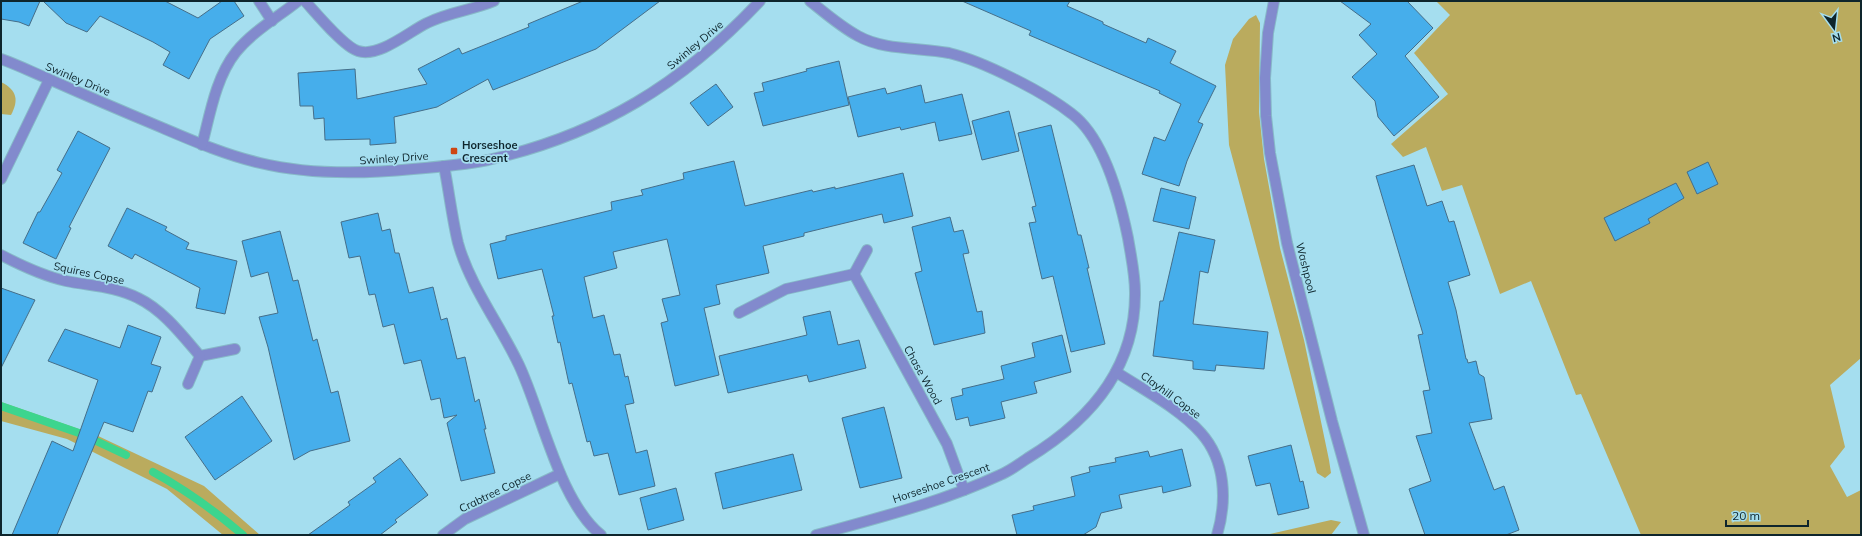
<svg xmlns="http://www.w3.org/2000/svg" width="1862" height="536" font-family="Mulish,sans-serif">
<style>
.green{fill:#baab5e}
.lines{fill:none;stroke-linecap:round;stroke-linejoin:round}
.stream{stroke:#3cd58e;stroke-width:8}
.building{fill:#46aeeb;stroke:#456e89}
.minor-casing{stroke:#87b9c8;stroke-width:12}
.minor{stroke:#828acd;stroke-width:10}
.poi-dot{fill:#ce4713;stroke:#a5deef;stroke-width:1.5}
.labels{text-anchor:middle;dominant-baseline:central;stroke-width:3.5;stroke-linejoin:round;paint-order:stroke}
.street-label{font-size:11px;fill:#0e252c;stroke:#a5deef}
.poi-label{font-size:11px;font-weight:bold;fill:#0e252c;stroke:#a5deef;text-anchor:start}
</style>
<rect width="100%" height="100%" fill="#a5deef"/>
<g class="green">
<polygon points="1436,1 1861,1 1861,358 1830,385 1845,447 1830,466 1847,497 1861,490 1861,535 1641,535 1581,394 1576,395 1531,281 1500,294 1462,185 1442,191 1426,147 1403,157 1391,144 1448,94 1414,53 1450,15"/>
<polygon points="1256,15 1260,23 1259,112 1264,159 1280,248 1304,340 1329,460 1331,473 1325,478 1317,473 1229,145 1225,65 1233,39 1249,19"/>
<path d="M1,82C17,90 19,100 11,115L1,114Z"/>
<polygon points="1,402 96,435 204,486 260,535 223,535 167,489 67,439 1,421"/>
<polygon points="1331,520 1341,522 1331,535 1266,535"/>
</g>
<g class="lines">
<g class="stream">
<polyline points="1,406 79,433 126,455"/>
<path d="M153,472C186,490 215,511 243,535"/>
</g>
</g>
<g class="building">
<polygon points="1,1 40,1 29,26 19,22 1,19"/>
<polygon points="43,1 165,1 198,18 222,1 234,1 244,16 210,39 189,79 163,65 170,52 153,42 100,16 87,32 66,23"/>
<polygon points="583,1 660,1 596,49 493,90 488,79 437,107 394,117 396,143 370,145 370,139 325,140 324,118 314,119 313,106 300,106 298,73 355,69 357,99 427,84 418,69 459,48 462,54 529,27 528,24"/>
<polygon points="962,1 1070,1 1067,6 1103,22 1103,24 1146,43 1148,38 1176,51 1170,63 1216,86 1198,122 1203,124 1187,161 1179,186 1142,174 1154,137 1165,141 1181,104 1159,93 1160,91 1029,35 1031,31"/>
<polygon points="1340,1 1407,1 1433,28 1405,56 1439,97 1394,136 1378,117 1375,101 1352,77 1377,54 1359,35 1371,24"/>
<polygon points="839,61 849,105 763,126 754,93 764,91 762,83 807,71 806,69"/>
<polygon points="716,84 733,107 708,126 690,103"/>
<polygon points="921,85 925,103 962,94 972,134 939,141 935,122 901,130 900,127 858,137 848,97 885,88 887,94"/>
<polygon points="1009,111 1019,151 982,160 972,121"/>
<polygon points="1051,125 1078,235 1081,235 1089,268 1087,268 1105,344 1071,352 1053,276 1042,279 1029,223 1036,222 1032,207 1036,206 1018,133"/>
<polygon points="78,131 110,148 69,227 71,228 56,259 23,243 38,212 40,212 62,173 57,170"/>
<polygon points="734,161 745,206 812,190 813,192 835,187 835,189 903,173 913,216 884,223 882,214 804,233 804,236 763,246 769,273 716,285 720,304 704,308 719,375 675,386 661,323 668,321 662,299 680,295 667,239 613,252 617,268 584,277 593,318 604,315 614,355 620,354 625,377 628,376 634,403 625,405 636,453 647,450 655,486 619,495 608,453 594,456 590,441 587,442 572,383 569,384 560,342 558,343 552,316 554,316 542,269 498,279 490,244 506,240 506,236 612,210 611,202 643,195 641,190 684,179 683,173"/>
<polygon points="1708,162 1718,184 1697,194 1687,172"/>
<polygon points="1414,165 1427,206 1442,201 1449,222 1454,221 1470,275 1448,282 1456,310 1466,359 1467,359 1468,363 1476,361 1479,374 1484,377 1492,419 1469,423 1494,490 1504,486 1519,530 1506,535 1425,535 1409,489 1431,481 1416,436 1432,433 1423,391 1430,390 1418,335 1423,334 1376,176"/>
<polygon points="1676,183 1684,198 1648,219 1650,223 1615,241 1604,218"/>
<polygon points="1161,188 1196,197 1189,229 1153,221"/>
<polygon points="127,208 167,227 165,230 189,243 186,249 237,261 225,314 196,308 200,288 135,254 132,259 108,246"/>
<polygon points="378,213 382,231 390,229 395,253 399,253 409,293 433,287 441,320 447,318 457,359 465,357 475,402 479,399 486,429 484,429 495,473 461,481 447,423 457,415 444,418 440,398 431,400 421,360 404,364 394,324 383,327 375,294 369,295 360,256 349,258 341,222"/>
<polygon points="950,217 954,232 963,230 969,253 963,254 977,312 982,311 985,333 934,345 915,273 922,271 912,227"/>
<polygon points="280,231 293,281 298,280 313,341 317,339 331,393 338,391 350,441 310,451 294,460 268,347 259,317 278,313 268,272 251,277 242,241"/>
<polygon points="1179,232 1215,240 1208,273 1200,271 1193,324 1268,332 1264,369 1216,365 1215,371 1193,369 1193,361 1153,356 1160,301 1163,301"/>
<polygon points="1,288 35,300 1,368"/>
<polygon points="830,311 838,345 859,340 866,368 809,382 807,375 728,393 719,356 807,335 803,317"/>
<polygon points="128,325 161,337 151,364 161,367 152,392 148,391 133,432 104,422 57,535 12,535 52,441 73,451 98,380 48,361 65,329 120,348"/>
<polygon points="1062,335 1071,372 1034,382 1037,393 1001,402 1005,418 970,426 968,417 956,420 951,398 963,395 962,389 1004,379 1001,366 1035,357 1032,343"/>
<polygon points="242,396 272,441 215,480 185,437"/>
<polygon points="884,407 902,478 860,488 842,418"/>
<polygon points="1291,445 1300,482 1303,481 1309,508 1278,515 1270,483 1256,486 1248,456"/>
<polygon points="1182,449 1191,486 1163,493 1162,486 1119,495 1122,508 1101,513 1096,527 1083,535 1017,535 1012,515 1034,510 1033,506 1075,496 1071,477 1090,472 1089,467 1116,462 1115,458 1148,451 1150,457"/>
<polygon points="793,454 802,490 723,509 715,473"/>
<polygon points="400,458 428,495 395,520 397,522 380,535 308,535 350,505 348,502 376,482 373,478"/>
<polygon points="676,488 684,520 648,530 640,498"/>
</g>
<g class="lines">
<defs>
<g id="minor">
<polyline points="259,1 272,21"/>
<path d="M305,1C316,13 344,47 358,51C379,58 410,31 427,23C449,12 473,10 494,1"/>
<path d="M810,1C825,13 841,27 858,36C885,51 920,47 949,53C983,61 1044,92 1072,114C1104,138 1120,199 1128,238C1131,256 1135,274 1135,292C1136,368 1089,421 1028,458C1019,464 1010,471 1000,475C942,502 878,518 816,535"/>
<polyline points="1274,1 1268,33 1265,78 1266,116 1270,153 1287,243 1332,421 1364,535"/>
<path d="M1,59C18,65 34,73 51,80C87,96 122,111 158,126C191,140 225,155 260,163C310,175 362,174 413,169C438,167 463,165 488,160C599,135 682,84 760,1"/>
<path d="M202,145C210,114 216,77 236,52C252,32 278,17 298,1"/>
<path d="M444,166C449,191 452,218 458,243C470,286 500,325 519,365C542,414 559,501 601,535"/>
<polyline points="1,179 49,80"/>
<path d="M1,255C22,266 43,276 66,281C90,286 115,286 138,298C163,310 182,335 200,356L235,349"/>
<polyline points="854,274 867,250"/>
<polyline points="739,313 786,289 854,274 947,444 964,490"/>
<path d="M1116,372C1144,390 1180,409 1201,433C1226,461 1227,501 1217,535"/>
<polyline points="188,384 200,356"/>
<polyline points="443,535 465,519 560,474"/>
</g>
</defs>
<use href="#minor" class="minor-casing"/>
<use href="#minor" class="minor"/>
</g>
<rect class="poi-dot" x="450" y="147" width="8" height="8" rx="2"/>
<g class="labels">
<g class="street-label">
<text transform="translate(695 45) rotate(-40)">Swinley Drive</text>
<text transform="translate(78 79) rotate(23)">Swinley Drive</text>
<text transform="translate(394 158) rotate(-4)">Swinley Drive</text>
<text transform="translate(1306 268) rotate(76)">Washpool</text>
<text transform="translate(89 273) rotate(12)">Squires Copse</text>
<text transform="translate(923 375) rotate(61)">Chase Wood</text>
<text transform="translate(1171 395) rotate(36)">Clayhill Copse</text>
<text transform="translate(941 483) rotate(-19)">Horseshoe Crescent</text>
<text transform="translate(495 492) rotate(-26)">Crabtree Copse</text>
</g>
<g class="poi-label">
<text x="462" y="145">Horseshoe<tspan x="462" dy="13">Crescent</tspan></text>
</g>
</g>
<rect width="1862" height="536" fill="none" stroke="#0e252c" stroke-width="4"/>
<g transform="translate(1834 28) rotate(165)" stroke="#a5deef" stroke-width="3" paint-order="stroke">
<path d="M0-3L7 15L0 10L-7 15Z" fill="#0e252c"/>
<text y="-6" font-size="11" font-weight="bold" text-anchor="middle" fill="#0e252c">N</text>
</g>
<path d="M1726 520v6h82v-6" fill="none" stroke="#0e252c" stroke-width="2"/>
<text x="1732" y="520" font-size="12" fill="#0e252c" stroke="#a5deef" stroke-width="3" paint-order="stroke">20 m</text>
</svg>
